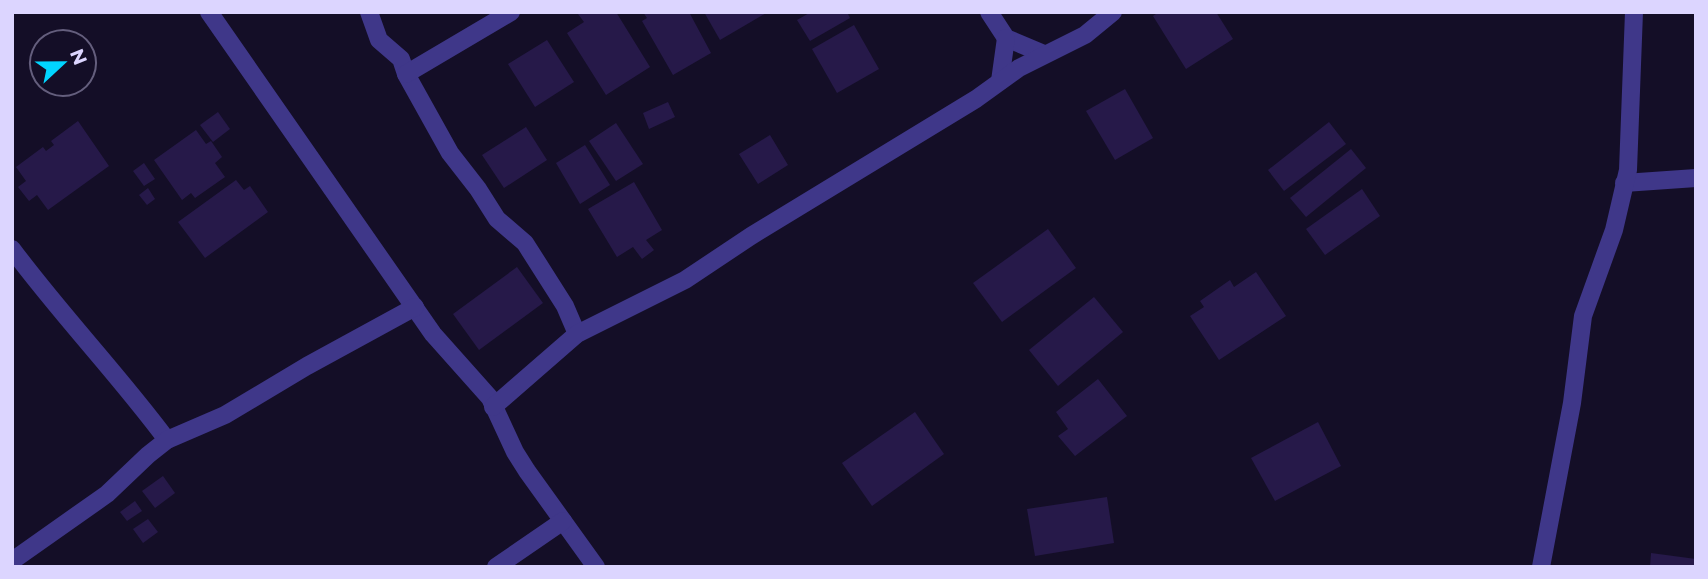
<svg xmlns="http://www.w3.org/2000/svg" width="1708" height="579" font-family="Montserrat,sans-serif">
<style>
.building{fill:#261949}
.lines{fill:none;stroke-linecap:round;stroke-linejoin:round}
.minor{stroke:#3f3789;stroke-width:18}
</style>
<rect width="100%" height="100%" fill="#140e27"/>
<g class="building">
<polygon points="581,12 595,12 597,14 616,12 650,67 606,95 567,33 584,22 578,14"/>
<polygon points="643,12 689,12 711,53 673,75 642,21 647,18"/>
<polygon points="704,12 768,12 720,40"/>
<polygon points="811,12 847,12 850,18 810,41 797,20"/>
<polygon points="1159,12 1216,12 1233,39 1186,69 1153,16"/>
<polygon points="854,25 879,69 837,93 812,49"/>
<polygon points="547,40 574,82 535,107 508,64"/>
<polygon points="1125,89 1153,138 1115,160 1086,111"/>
<polygon points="668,102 675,117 649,129 643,113"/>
<polygon points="218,112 230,129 213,142 200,125"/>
<polygon points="78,121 109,166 48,210 37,195 29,201 18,187 26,181 16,167 43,147 46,151 54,145 51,141"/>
<polygon points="1329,122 1346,144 1284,191 1268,170"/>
<polygon points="616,123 643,164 616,181 589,141"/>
<polygon points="526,127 547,160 504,188 482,155"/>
<polygon points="196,130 206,144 211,141 222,157 215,163 225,177 195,198 191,193 182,200 154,160"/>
<polygon points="770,135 788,165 758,184 739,154"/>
<polygon points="585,145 610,185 580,204 556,163"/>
<polygon points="1351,149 1366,168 1306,217 1290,198"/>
<polygon points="144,163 155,179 144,186 133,171"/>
<polygon points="236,180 244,190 250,186 268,212 205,258 178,222"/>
<polygon points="634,182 662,230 646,240 654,250 642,259 633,247 617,257 588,209"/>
<polygon points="148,188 155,199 147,205 139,195"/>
<polygon points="1362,189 1380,216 1325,255 1306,229"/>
<polygon points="1048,229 1076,268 1002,322 973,283"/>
<polygon points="517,267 543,303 479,350 453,314"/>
<polygon points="1256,272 1286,316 1219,360 1190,316 1204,307 1200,301 1230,280 1234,287"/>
<polygon points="1094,297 1123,332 1058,386 1029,350"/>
<polygon points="1098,379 1127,416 1075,456 1058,436 1068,429 1056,412"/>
<polygon points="915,412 944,454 872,506 842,463"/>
<polygon points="1318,422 1341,466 1275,501 1251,458"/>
<polygon points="163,476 175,493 155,508 142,491"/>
<polygon points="1107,497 1114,543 1035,556 1027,509"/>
<polygon points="135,501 142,511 127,521 120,512"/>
<polygon points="148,519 158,532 143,543 133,529"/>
<polygon points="1651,553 1696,559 1696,567 1650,567"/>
</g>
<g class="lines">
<g class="minor">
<polyline points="209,12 433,334 490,398 515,452 527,471 596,567"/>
<polyline points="369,12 379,40 401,59 406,74 450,153 478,189 497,219 525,243 565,306 577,334"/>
<polyline points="989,12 1006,38 1044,54"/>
<polyline points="406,74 511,12"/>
<polyline points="1000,81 1006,38"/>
<polyline points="1624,183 1696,178"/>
<path d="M12,249C61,315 118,374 167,440"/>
<polyline points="493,407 577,334 685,280 751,236 976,99 1019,68 1085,35 1113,12"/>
<polyline points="12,561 107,494 148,455 167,440 225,415 307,366 415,307"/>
<polyline points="496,567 563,521"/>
<polyline points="1541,567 1572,403 1583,316 1614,230 1628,170 1634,12"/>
</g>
</g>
<rect width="1708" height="579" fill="none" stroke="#dcd5ff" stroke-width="28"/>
<g transform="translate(63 63) rotate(68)"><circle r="33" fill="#140e27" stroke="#645e7d" stroke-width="2"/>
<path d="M0-5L12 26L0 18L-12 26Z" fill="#01d5ff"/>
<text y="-10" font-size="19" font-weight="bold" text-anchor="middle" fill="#dcd5ff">N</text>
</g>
</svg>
